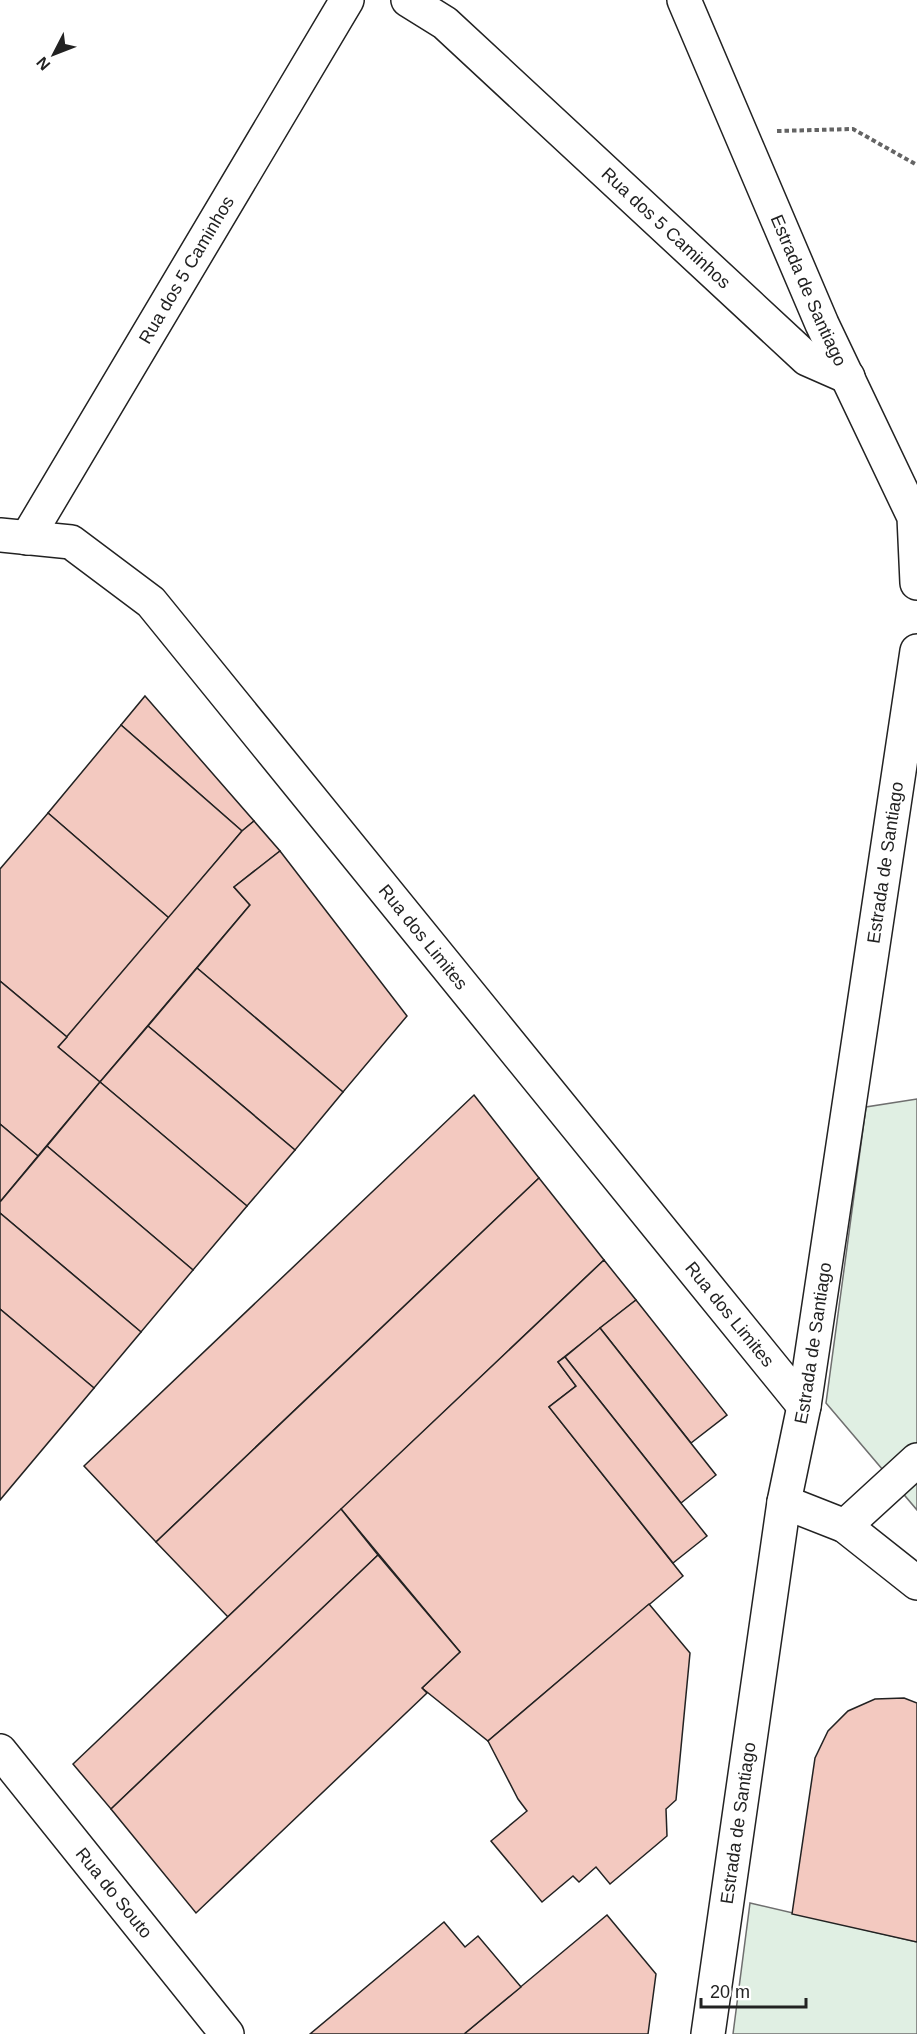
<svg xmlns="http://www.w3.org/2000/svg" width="917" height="2034" font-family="Helvetica,sans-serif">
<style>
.green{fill:#e0efe3;stroke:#6f6f6f;stroke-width:1.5}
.building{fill:#f3c9c0;stroke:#222;stroke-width:1.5}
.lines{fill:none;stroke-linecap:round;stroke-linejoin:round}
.minor-casing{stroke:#222;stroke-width:36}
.major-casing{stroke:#222;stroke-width:36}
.path{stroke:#646464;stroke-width:4;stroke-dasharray:4.5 3;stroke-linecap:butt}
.minor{stroke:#fff;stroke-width:33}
.major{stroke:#fff;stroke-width:33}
.labels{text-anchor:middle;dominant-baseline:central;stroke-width:4.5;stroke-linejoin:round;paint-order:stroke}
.street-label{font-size:18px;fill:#222;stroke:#fff}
</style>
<rect width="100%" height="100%" fill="#fff"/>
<g class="green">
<polygon points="917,1099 917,1510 826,1403 866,1107"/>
<polygon points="750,1903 917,1942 917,2034 733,2034"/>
</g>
<g class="building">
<polygon points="145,696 254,821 242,831 121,725"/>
<polygon points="121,725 242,831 169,918 48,813"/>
<polygon points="48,813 169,918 67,1037 0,981 0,869"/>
<polygon points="254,821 280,851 234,887 250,905 100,1082 58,1047 242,831"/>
<polygon points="280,851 407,1016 343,1092 197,968 250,905 234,887"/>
<polygon points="197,968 343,1092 295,1150 148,1026"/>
<polygon points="0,981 67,1037 58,1047 100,1082 38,1156 0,1124"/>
<polygon points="148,1026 295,1150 247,1206 100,1082"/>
<polygon points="100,1082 247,1206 193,1270 47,1146"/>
<polygon points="474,1095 539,1178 156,1542 84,1466"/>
<polygon points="0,1124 38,1156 0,1202"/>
<polygon points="47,1146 193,1270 141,1332 0,1213 0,1202"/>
<polygon points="539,1178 604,1260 228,1617 156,1542"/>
<polygon points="0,1213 141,1332 94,1388 0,1309"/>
<polygon points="604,1260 636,1300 558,1362 576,1386 549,1407 683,1576 488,1741 422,1688 460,1652 341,1509"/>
<polygon points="636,1300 727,1415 691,1443 600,1328"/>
<polygon points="0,1309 94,1388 0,1500"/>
<polygon points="600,1328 716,1475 681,1503 565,1357"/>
<polygon points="565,1357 707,1536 673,1563 549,1407 576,1386 558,1362"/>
<polygon points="341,1509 378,1555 111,1809 73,1764"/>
<polygon points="378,1555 460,1652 422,1688 427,1693 196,1913 111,1809"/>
<polygon points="649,1604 690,1653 676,1800 666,1809 667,1836 610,1884 596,1867 579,1882 573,1876 542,1902 491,1841 527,1811 518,1799 488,1741"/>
<polygon points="904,1698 917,1703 917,1942 792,1914 815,1758 828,1731 848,1711 875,1699"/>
<polygon points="607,1915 656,1974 648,2034 464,2034"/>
<polygon points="444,1922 465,1947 478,1936 521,1987 464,2034 310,2034"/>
</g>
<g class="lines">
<defs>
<g id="minor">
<path id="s1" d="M408,0L445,23L807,359L848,377"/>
<path id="s2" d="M0,535L71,542L151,602L804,1406"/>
<path id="s3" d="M27,538L347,0"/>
<polyline points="784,1502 845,1526 917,1583"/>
<polyline points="845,1526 917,1460"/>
<path id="s4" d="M0,1751L227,2034"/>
</g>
<g id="major">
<path id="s5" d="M684,0L822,324L914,517L917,583"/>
<path id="s6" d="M708,2034L784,1502L804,1406L917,651"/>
</g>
</defs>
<use href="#minor" class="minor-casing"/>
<use href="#major" class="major-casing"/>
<polyline class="path" points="777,131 853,129 917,165"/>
<use href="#minor" class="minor"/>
<use href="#major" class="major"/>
</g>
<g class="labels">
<g class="street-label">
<text stroke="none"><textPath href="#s1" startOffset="345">Rua dos 5 Caminhos</textPath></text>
<text stroke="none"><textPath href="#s3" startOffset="312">Rua dos 5 Caminhos</textPath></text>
<text stroke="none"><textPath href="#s5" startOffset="316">Estrada de Santiago</textPath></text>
<text stroke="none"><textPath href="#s6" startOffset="1185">Estrada de Santiago</textPath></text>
<text stroke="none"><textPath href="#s2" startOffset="603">Rua dos Limites</textPath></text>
<text stroke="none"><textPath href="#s2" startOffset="1089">Rua dos Limites</textPath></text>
<text stroke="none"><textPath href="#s6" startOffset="699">Estrada de Santiago</textPath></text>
<text stroke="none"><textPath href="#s6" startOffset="213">Estrada de Santiago</textPath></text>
<text stroke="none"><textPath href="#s4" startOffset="182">Rua do Souto</textPath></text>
</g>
</g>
<g transform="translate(54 54) rotate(228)" stroke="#ffffff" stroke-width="4.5" paint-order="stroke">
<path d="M0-4.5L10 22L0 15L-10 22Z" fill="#222222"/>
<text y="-9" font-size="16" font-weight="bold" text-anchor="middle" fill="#222222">N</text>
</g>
<path d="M701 1998v9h105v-9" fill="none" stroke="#222222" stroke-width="3"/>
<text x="710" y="1998" font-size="18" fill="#222222" stroke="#ffffff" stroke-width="4.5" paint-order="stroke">20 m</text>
</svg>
